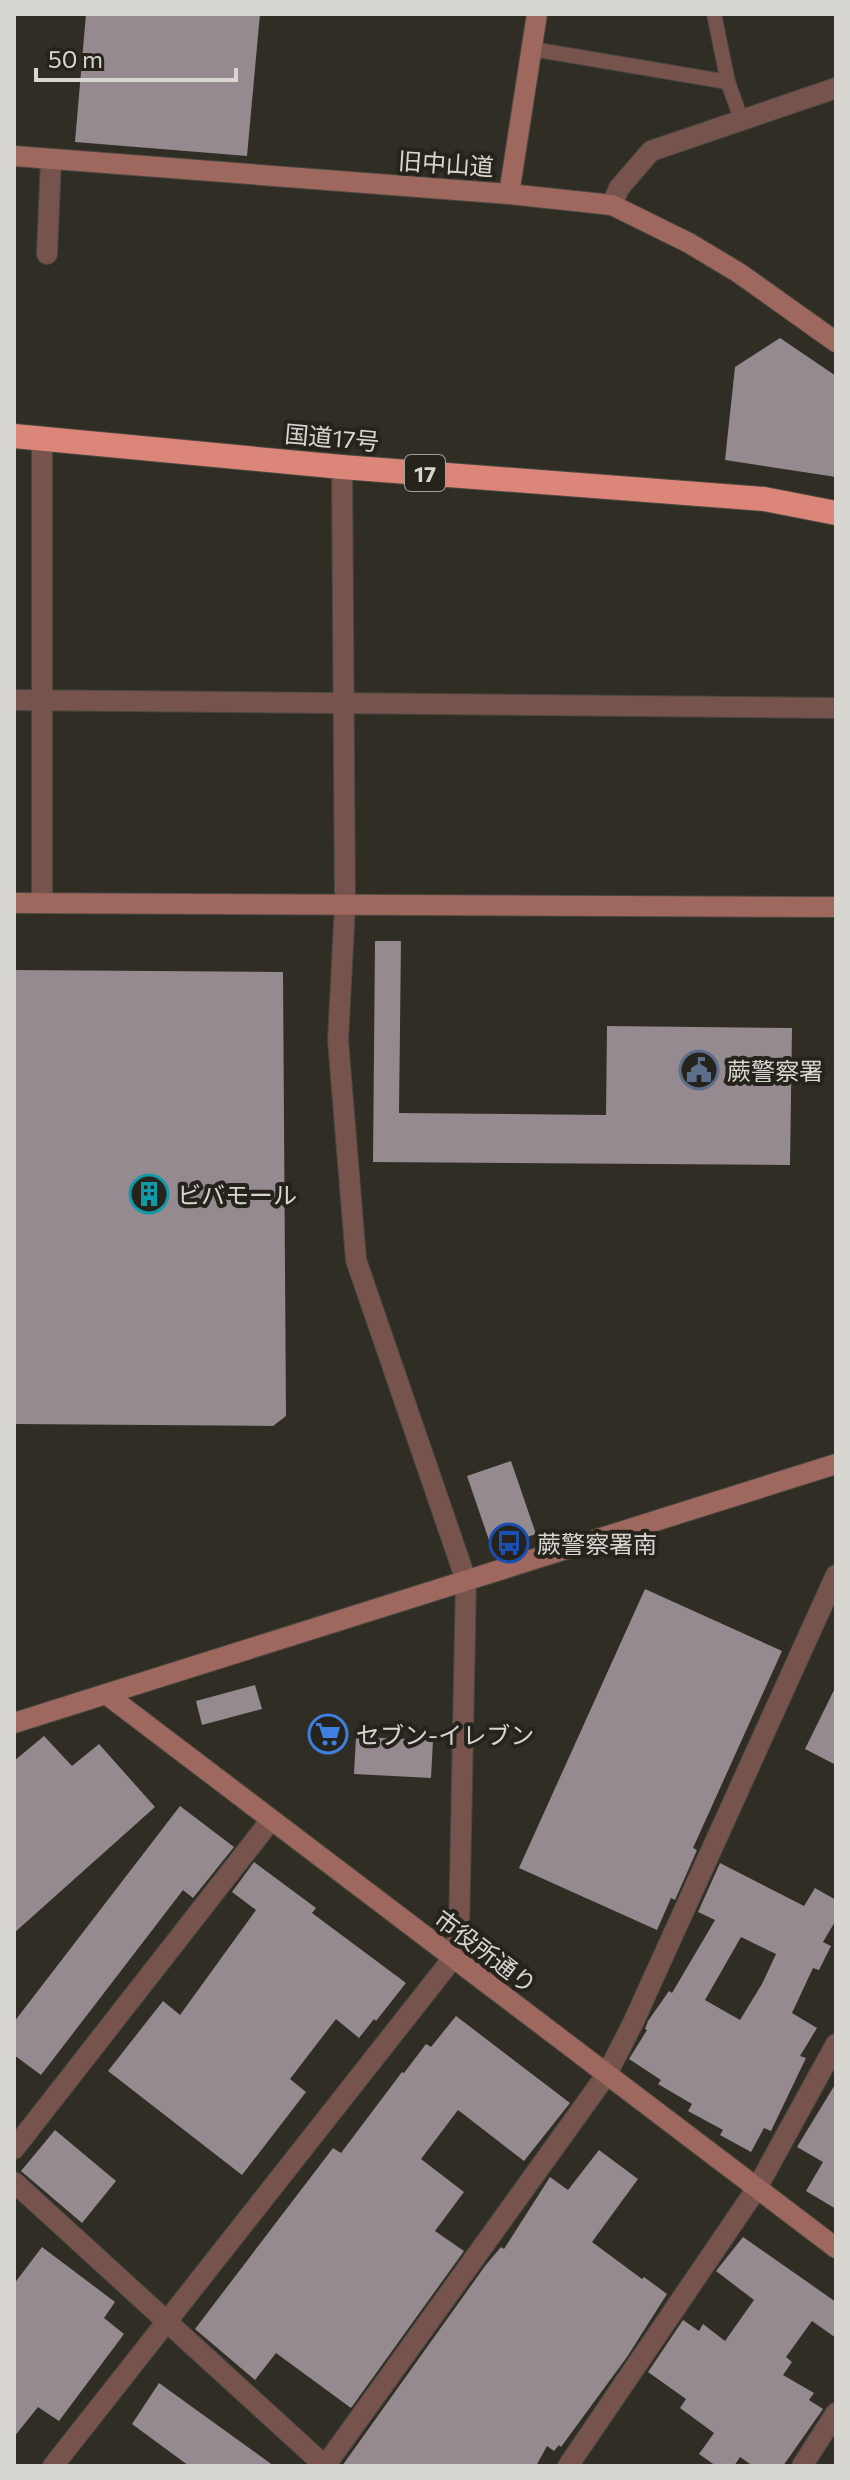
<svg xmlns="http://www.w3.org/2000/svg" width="850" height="2480" font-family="Commissioner,'Noto Sans JP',sans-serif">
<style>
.building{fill:#958a8f;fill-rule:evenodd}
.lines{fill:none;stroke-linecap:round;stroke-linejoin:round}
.lane-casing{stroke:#4a4840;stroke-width:16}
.street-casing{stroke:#4a4840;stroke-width:22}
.secondary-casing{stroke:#4a4840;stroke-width:22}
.highway-casing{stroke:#4a4840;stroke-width:26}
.lane{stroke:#77534d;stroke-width:14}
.street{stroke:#77534d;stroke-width:20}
.secondary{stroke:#9f685f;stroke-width:20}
.highway{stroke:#db8678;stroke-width:24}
.labels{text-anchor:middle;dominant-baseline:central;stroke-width:8;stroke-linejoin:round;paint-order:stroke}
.shield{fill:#25231b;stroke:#a2a09a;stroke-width:2}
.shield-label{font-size:22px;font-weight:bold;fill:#d8d6d1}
.street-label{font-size:24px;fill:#d8d6d1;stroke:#25231b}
.poi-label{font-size:24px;fill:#d8d6d1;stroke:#25231b;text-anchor:start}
</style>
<rect width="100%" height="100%" fill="#2f2d24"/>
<g class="building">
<polygon points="86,14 260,14 247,156 75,142"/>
<polygon points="780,338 836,376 836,477 725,460 735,367"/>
<polygon points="375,941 401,941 399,1113 606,1115 607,1026 792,1028 790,1165 373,1162"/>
<polygon points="14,970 283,972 286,1416 273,1426 14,1424"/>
<polygon points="511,1461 536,1534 492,1549 467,1476"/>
<polygon points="645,1589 782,1651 693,1848 697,1850 675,1900 671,1898 657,1930 519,1868"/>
<polygon points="255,1685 262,1709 202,1725 196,1701"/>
<polygon points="836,1686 836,1765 805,1749"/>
<polygon points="44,1736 72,1766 99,1744 155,1807 14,1933 14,1761"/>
<polygon points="356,1737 433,1740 431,1778 354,1774"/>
<polygon points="180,1806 234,1847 193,1898 183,1890 41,2075 14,2055 14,2022"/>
<polygon points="254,1862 316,1908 312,1913 406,1983 376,2021 374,2019 359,2038 336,2019 290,2079 306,2092 242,2175 108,2071 163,2001 180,2015 256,1910 232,1892"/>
<path d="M720,1863L804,1906L815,1888L836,1900V1920L823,1942L831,1946L819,1970L813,1968L792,2013L817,2028L800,2056L806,2058L771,2131L764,2128L751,2152L720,2135L723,2130L688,2111L692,2104L658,2084L661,2080L629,2059L647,2030L645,2029L648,2021L669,1991L672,1993L715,1920L698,1912ZM741,1937L776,1954L762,1984L740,2020L705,2000Z"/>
<polygon points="456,2016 570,2103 524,2161 458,2110 421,2159 464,2192 435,2231 464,2251 351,2408 276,2353 255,2380 195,2329 333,2148 341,2153 402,2072 404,2073 426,2044 431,2047"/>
<polygon points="836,2083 836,2209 806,2191 823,2162 797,2147"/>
<polygon points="55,2130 116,2181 82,2223 21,2171"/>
<polygon points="599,2150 638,2179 592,2242 642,2279 644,2277 667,2294 627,2357 561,2447 559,2445 554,2451 547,2446 536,2466 342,2466 485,2266 501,2247 504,2249 550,2177 568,2190"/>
<polygon points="743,2237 836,2302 836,2338 812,2321 786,2357 792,2362 783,2375 814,2393 809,2400 823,2409 783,2466 753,2466 740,2457 734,2466 716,2466 699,2454 714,2433 680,2408 686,2399 648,2372 683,2320 699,2331 703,2324 725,2341 754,2300 716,2271"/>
<polygon points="42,2247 115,2302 104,2318 124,2334 59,2421 38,2407 14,2437 14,2284"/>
<polygon points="159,2383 274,2466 189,2466 132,2424"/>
</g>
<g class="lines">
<defs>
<g id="lane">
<polyline points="714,14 728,82"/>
<polyline points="532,49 728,82 742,122"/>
</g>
<g id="street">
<polyline points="612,205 619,188 651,151 836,88"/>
<polyline points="47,254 51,159"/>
<polyline points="14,700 836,708"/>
<polyline points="42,903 42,438"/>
<polyline points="14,2149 271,1820"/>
<polyline points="14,2182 325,2466 607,2074 633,2023 836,1575"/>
<polyline points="53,2466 453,1958 459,1932 466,1580 356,1260 338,1040 345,906 342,467"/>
<polyline points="568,2466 757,2188 836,2044"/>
<polyline points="802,2466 836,2413"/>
</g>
<g id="secondary">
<polyline points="14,156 509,194 612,205 689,243 739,273 836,342"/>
<polyline points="509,194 537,14"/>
<polyline points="14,903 836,907"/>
<polyline points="106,1694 836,2248"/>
<polyline points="14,1723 836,1464"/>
</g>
<polyline id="highway" points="14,436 342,467 764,499 836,513"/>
</defs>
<use href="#lane" class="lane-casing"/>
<use href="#street" class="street-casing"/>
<use href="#secondary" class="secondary-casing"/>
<use href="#highway" class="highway-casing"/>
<use href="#lane" class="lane"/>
<use href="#street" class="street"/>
<use href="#secondary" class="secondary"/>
<use href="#highway" class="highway"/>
</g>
<defs>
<symbol id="civic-ring" viewBox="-11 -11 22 22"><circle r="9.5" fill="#25231b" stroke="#5c6f8a" stroke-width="1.5"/><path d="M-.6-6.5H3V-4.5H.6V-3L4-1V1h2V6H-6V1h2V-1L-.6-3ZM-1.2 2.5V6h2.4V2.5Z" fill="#5c6f8a"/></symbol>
<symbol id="building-ring" viewBox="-11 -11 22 22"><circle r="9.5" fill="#25231b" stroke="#0f9aa8" stroke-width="1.5"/><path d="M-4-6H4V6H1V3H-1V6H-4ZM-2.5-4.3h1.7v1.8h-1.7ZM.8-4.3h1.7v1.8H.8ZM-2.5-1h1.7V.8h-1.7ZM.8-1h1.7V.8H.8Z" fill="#0f9aa8"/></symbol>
<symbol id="bus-ring" viewBox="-11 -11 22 22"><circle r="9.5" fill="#25231b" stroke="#1a4fb4" stroke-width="1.5"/><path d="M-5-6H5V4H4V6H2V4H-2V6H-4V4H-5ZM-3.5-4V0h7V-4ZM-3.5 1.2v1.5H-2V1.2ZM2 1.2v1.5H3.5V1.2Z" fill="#1a4fb4"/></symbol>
<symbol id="supermarket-ring" viewBox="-11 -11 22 22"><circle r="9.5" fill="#25231b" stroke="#3f7fe0" stroke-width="1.5"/><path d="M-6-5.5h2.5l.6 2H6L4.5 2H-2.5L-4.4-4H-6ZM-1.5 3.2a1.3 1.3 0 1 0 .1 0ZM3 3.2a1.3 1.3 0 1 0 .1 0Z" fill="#3f7fe0"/></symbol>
</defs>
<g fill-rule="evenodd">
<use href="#civic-ring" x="677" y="1048" width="44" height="44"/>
<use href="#building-ring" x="127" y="1172" width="44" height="44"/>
<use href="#bus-ring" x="487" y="1521" width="44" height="44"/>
<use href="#supermarket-ring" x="306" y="1712" width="44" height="44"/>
</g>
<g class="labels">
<rect class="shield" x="405" y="455" width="40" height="36" rx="6"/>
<g class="shield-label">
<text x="425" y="473">17</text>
</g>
<g class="street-label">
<text transform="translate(446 163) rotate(4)">旧中山道</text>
<text transform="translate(332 437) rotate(5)">国道17号</text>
<text transform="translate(486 1951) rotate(37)">市役所通り</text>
</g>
<g class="poi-label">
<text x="727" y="1070">蕨警察署</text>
<text x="177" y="1194">ビバモール</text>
<text x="537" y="1543">蕨警察署南</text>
<text x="356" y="1734">セブン-イレブン</text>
</g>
</g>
<rect width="850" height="2480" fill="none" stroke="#d8d6d1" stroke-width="32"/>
<path d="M36 68v12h200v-12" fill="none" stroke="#d8d6d1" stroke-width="4"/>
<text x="48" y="68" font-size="24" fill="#d8d6d1" stroke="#25231b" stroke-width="6" paint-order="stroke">50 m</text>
</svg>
